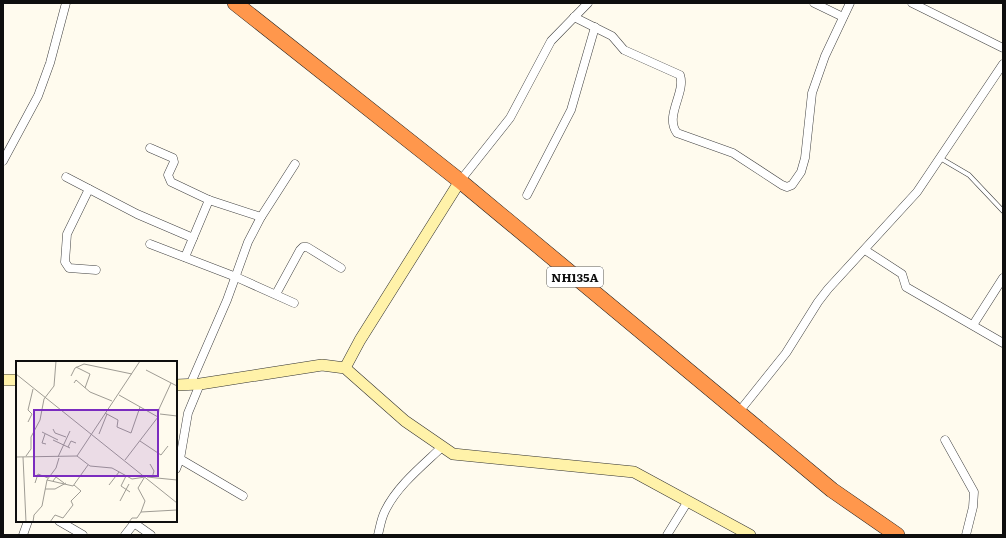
<svg xmlns="http://www.w3.org/2000/svg" width="1006" height="538" font-family="Literata,serif">
<style>
.lines{fill:none;stroke-linecap:round;stroke-linejoin:round}
.lane-casing{stroke:#414141;stroke-width:5}
.street-casing{stroke:#414141;stroke-width:9}
.secondary-casing{stroke:#303030;stroke-width:12}
.highway-casing{stroke:#1f1f1f;stroke-width:16}
.lane{stroke:#fff;stroke-width:4}
.street{stroke:#fff;stroke-width:8}
.secondary{stroke:#fff2a9;stroke-width:11}
.highway{stroke:#ff974c;stroke-width:15}
.labels{text-anchor:middle;dominant-baseline:central;stroke-width:4;stroke-linejoin:round;paint-order:stroke}
.shield{fill:#fff;stroke:#565656;stroke-width:1}
.shield-label{font-size:12px;font-weight:bold;fill:#0e0e0e}
.inset-road{fill:none;stroke:#9f9c94;stroke-width:1}
.view{fill:#7b2cbf;fill-opacity:0.15;stroke:#7b2cbf;stroke-width:2}
.inset-edge{fill:none;stroke:#0e0e0e;stroke-width:2}
</style>
<rect width="100%" height="100%" fill="#fffbee"/>
<g class="lines">
<defs>
<polyline id="lane" points="940,158 969,175 1003,211"/>
<g id="street">
<polyline points="814,3 843,17"/>
<polyline points="912,3 1003,48"/>
<path d="M574,17L612,36L624,50L680,75C686,93 664,116 677,133L733,153L782,185L787,187L792,185L801,172L805,158L812,93L825,56L850,3"/>
<polyline points="150,148 173,158 174,162 168,175 171,182 209,200 261,217"/>
<polyline points="3,161 38,96 50,63 66,3"/>
<polyline points="66,177 137,214 193,238"/>
<polyline points="460,181 510,118 551,41 588,3"/>
<polyline points="89,189 67,234 65,262 69,268 96,270"/>
<polyline points="527,195 571,110 595,27"/>
<polyline points="150,244 236,277 294,303"/>
<polyline points="865,250 902,274 906,287 1003,343"/>
<polyline points="185,257 209,200"/>
<polyline points="276,294 300,250 303,247 307,247 341,268"/>
<polyline points="973,325 1003,278"/>
<polyline points="190,385 227,300 248,242 261,217 295,164"/>
<polyline points="738,413 786,353 818,302 828,289 917,192 1003,64"/>
<polyline points="945,440 974,492 973,507 966,535"/>
<polyline points="180,459 243,496"/>
<polyline points="176,469 180,459 188,413 200,384"/>
<polyline points="59,521 83,535"/>
<polyline points="134,523 151,535"/>
<polyline points="23,535 28,521"/>
<polyline points="125,535 136,521"/>
<path d="M378,535C380,527 381,519 385,511C397,486 422,466 442,447"/>
<polyline points="667,535 688,501"/>
</g>
<g id="secondary">
<polyline points="345,368 360,340 460,181"/>
<polyline points="3,380 17,380"/>
<polyline points="176,385 200,384 322,365 345,368 405,421 453,454 634,472 750,535"/>
</g>
<polyline id="highway" points="235,3 460,181 832,490 897,535"/>
</defs>
<use href="#lane" class="lane-casing"/>
<use href="#street" class="street-casing"/>
<use href="#secondary" class="secondary-casing"/>
<use href="#highway" class="highway-casing"/>
<use href="#lane" class="lane"/>
<use href="#street" class="street"/>
<use href="#secondary" class="secondary"/>
<use href="#highway" class="highway"/>
</g>
<g class="labels">
<rect class="shield" x="547" y="267" width="56" height="20" rx="3"/>
<g class="shield-label">
<text x="575" y="277">NH135A</text>
</g>
</g>
<g transform="translate(16 361)">
<rect width="161" height="161" fill="#fffbee"/>
<path class="inset-road" d="M60,6L74,13L69,27M130,9L161,25M0,13L161,142M55,15L59,7L68,3L116,13M58,22L60,19L74,31L96,40M103,34L142,56M89,52L102,59L101,66L115,72L124,46M144,53L161,55M12,61L16,53L12,49L17,28M37,68L39,72L50,76M26,71L42,79M29,73L26,82L30,83M83,73L91,53M37,79L54,87M124,80L145,94L152,85M52,86L55,80L60,82M10,95L15,88V76L24,59L28,38L38,25L40,0M61,95L124,0M0,96L61,95L74,105L96,107L116,118L129,116M7,96L10,161M42,96L54,70M109,99L142,56L143,48L155,22M134,103L138,110L136,117M110,115L105,125L114,131M131,116L161,119M31,119L57,125L72,104M37,120L40,116L48,122M19,122L22,113L32,117M93,124L103,111M29,128H39L50,122M104,140L113,123M125,151L129,140L122,127L128,117M17,161L18,154L26,145L31,119L40,107L43,97M34,161L39,154L47,157L57,144L55,140L65,130L58,124M113,161L116,157H121L125,151L161,149"/>
<path class="view" d="M18,49H142V115H18Z"/>
<rect width="161" height="161" class="inset-edge"/>
</g>
<rect width="1006" height="538" fill="none" stroke="#0e0e0e" stroke-width="8"/>
</svg>
